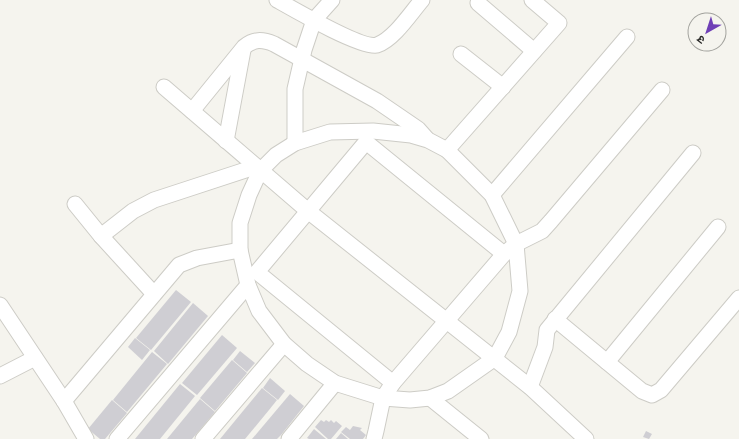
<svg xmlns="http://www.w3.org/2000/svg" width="739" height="439" font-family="Manrope,'Noto Sans Devanagari',sans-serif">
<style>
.building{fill:#cfced3}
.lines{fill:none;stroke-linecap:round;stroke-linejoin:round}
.minor-casing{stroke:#cdccc6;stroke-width:17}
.minor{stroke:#fff;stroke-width:15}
</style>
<rect width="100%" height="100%" fill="#f5f4ee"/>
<g class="building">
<polygon points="176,290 191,302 151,350 136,338"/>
<polygon points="193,303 208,316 168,364 154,351"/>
<polygon points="222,335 237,348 197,395 182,383"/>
<polygon points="135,338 150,350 142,360 128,347"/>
<polygon points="240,351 255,363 247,372 233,360"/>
<polygon points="152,352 167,364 127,412 113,400"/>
<polygon points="232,360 247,373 215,411 200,398"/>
<polygon points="270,378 285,391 278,400 263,388"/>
<polygon points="180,384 195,396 160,439 135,439"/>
<polygon points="262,388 277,400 269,410 245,439 220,439"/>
<polygon points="290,394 304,406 281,435 277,439 252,439"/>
<polygon points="200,399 215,412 192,439 167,439"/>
<polygon points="112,400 127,413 105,439 100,439 88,429"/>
<polygon points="321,420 324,422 326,420 329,422 331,420 334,423 336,421 342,426 331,439 328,439 315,427"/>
<polygon points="353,426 362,428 360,430 366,435 363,439 350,439 341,432 346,427 350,430"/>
<polygon points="314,429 326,439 309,439 307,438"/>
<polygon points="646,431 652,434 649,439 643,437"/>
<polygon points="341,433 348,439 336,439"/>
</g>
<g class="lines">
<defs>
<g id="minor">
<path d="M277,0C293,9 362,49 377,45C394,39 410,14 422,0"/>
<polyline points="478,3 534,51"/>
<polyline points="461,54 503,87"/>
<polyline points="164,87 308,211 530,387 586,439"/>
<path d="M192,111L244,47C254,39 262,39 274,44L377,101L418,129L426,138"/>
<polygon points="373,131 411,135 428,140 447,150 492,195 516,244 520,291 509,332 495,358 448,391 430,398 410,400 383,398 335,383 307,364 284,344 259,311 248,285 240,250 240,223 249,195 260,171 276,155 295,143 330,132"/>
<polyline points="226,141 243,50"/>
<polyline points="295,143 295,89 304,50 314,20 332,0"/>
<polyline points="447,150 559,23 532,0"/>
<polyline points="492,195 627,37"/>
<polyline points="75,204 101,236 154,294"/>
<polyline points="101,236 133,211 154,200 255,167"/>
<polyline points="0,305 64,401 86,439"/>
<polyline points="555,319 642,391 652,395 661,390 739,298"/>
<polyline points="607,362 718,227"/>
<polyline points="0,376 35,358"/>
<polyline points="393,383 257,272 366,142 504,254"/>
<polyline points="530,387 545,347 547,330 693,153"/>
<polyline points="430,398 481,439"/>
<polyline points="64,401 179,265 197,258 240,250"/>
<polyline points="117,439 248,285"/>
<polyline points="203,439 284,344"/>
<polyline points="289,439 335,383"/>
<polyline points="374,439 376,431 383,398 393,383 504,254 516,244 542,231 551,221 662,90"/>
</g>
</defs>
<use href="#minor" class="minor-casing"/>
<use href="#minor" class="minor"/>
</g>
<g transform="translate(707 32) rotate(219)"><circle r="19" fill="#f5f4ee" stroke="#a2a29d"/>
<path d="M0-3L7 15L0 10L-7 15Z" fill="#6f3fb6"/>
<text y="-6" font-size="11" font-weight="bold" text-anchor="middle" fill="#262624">उ</text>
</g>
</svg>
